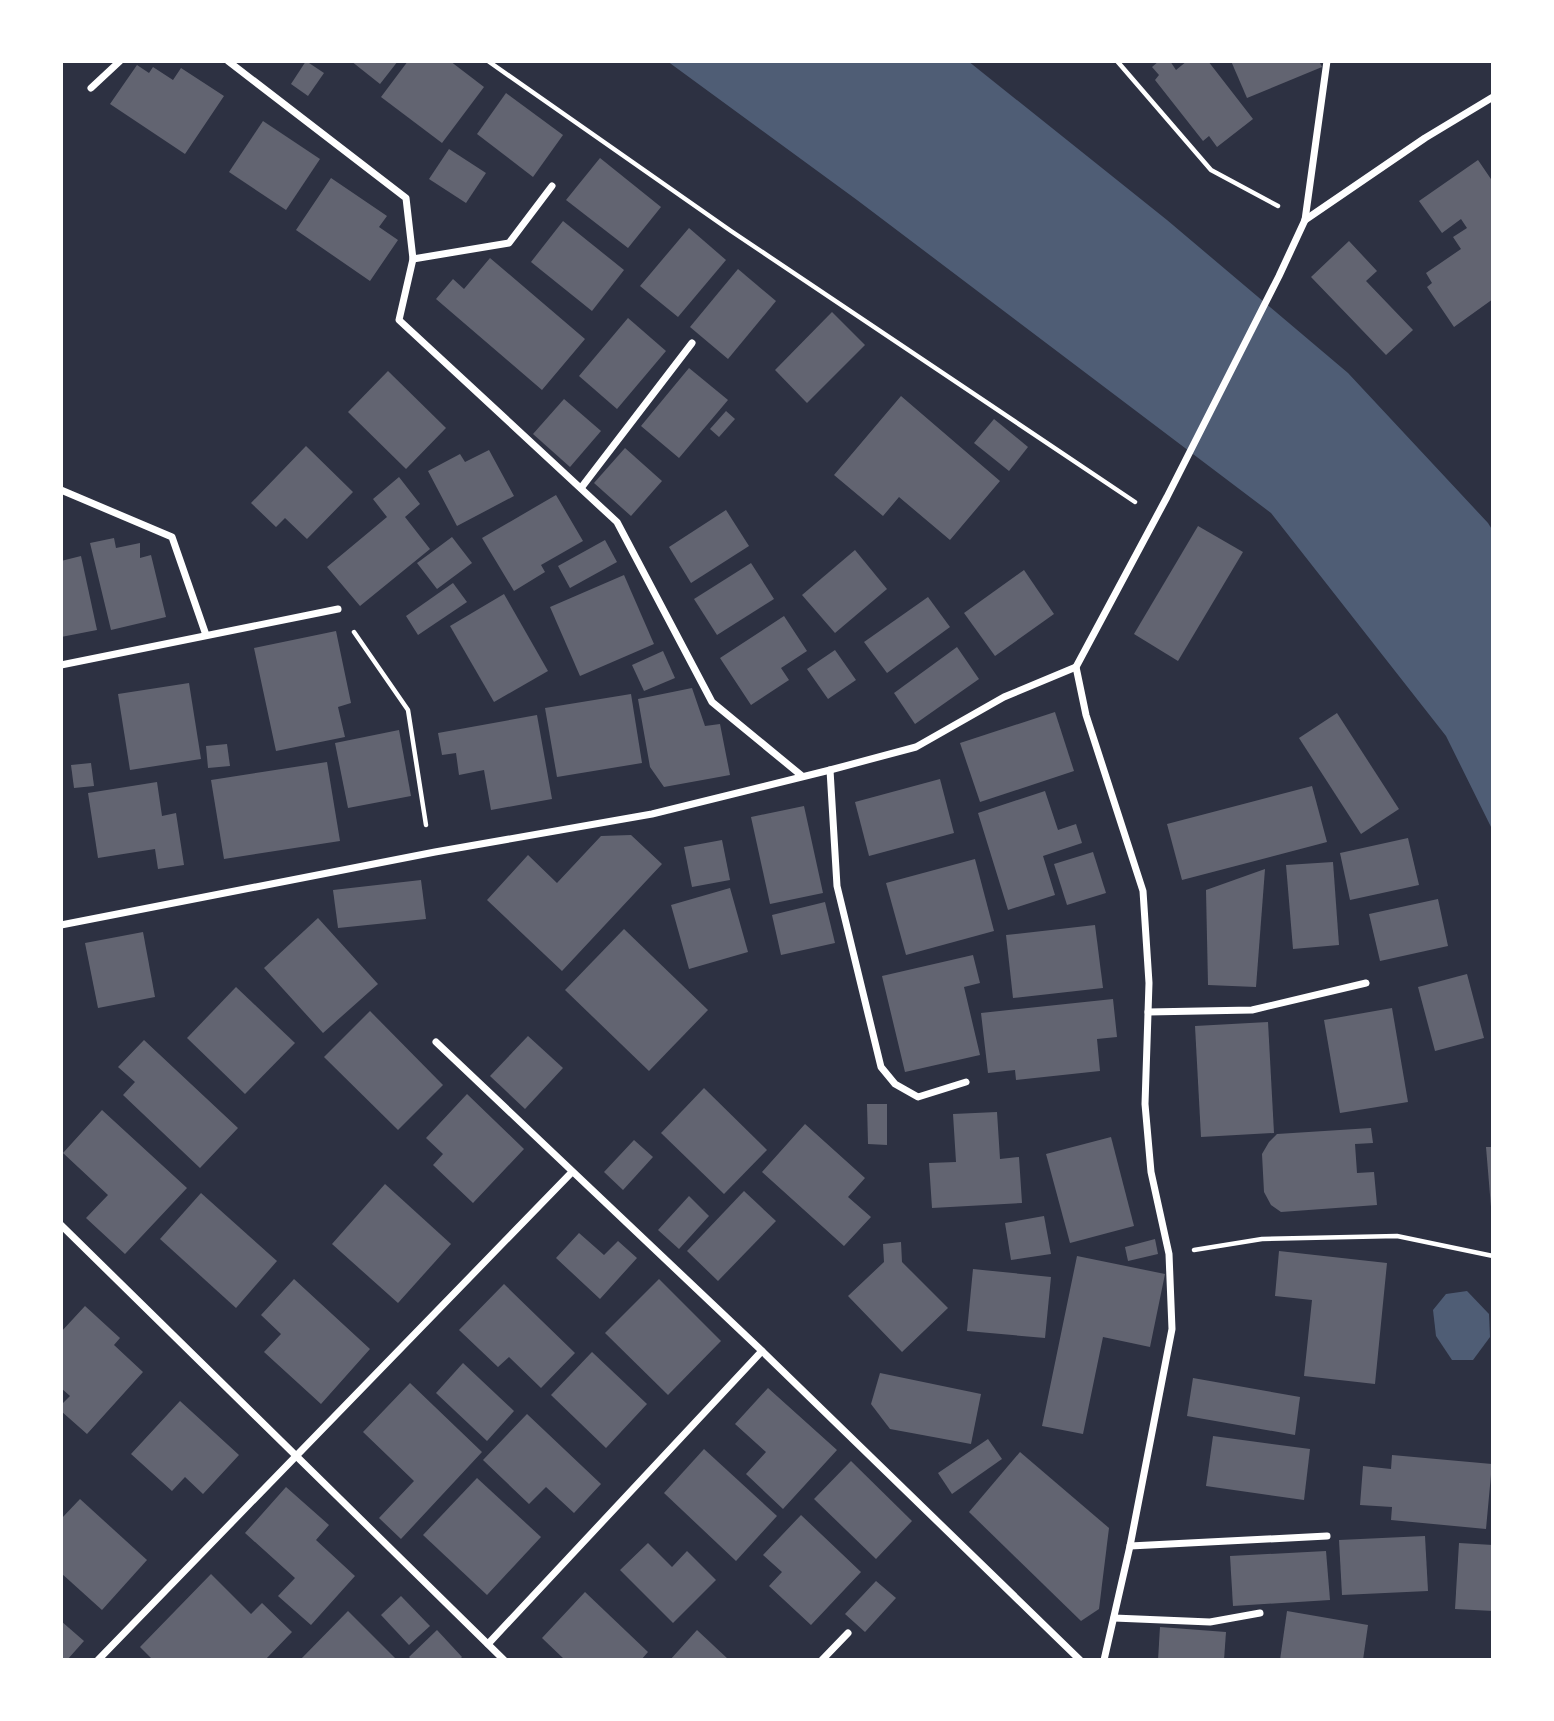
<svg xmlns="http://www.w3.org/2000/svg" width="1554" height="1721" font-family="Mulish,sans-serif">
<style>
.water{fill:#4f5d75}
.building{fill:#626471}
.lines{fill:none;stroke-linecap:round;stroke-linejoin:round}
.path{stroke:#fff;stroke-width:4.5}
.minor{stroke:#fff;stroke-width:7}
</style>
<rect width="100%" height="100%" fill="#2d3142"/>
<g class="water">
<polygon points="667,61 968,61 1167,220 1348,373 1488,523 1493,531 1493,831 1446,736 1271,513 857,200"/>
<polygon points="1467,1291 1489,1314 1490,1337 1473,1360 1452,1360 1436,1336 1433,1310 1446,1294"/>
</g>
<g class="building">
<polygon points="306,61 324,73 308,96 291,84"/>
<polygon points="351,61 398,61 380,84"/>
<polygon points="408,61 450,61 484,87 442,143 381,97"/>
<polygon points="1159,61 1170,61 1176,70 1187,61 1208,61 1253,119 1217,147 1209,136 1203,141 1155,80 1159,75 1152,67"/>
<polygon points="1231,61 1319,61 1322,67 1247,98"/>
<polygon points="137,65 149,73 153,67 173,80 181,68 224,96 185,154 110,104"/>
<polygon points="506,93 563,135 533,177 477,134"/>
<polygon points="263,121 320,159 286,210 229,172"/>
<polygon points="449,149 486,173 466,203 429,179"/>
<polygon points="600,158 661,207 628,248 566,200"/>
<polygon points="1478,160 1493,182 1493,299 1454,327 1427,287 1432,283 1426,273 1461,249 1453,237 1467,228 1461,219 1442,233 1419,201"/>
<polygon points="331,178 387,216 379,227 398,240 370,281 296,230"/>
<polygon points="563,221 624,270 592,311 531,262"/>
<polygon points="689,228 726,260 678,317 640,286"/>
<polygon points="1349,241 1377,271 1366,281 1413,330 1386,355 1311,277"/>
<polygon points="490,258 585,339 542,390 436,299 453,279 464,289"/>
<polygon points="738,269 776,301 728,359 690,327"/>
<polygon points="832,312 865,345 807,403 775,370"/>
<polygon points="628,318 666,351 617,409 579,376"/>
<polygon points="689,368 728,400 679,458 641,426"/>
<polygon points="388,371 446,428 406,469 348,412"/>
<polygon points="901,396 1000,481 950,540 899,497 883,516 834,475"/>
<polygon points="564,399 601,431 570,467 533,434"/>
<polygon points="726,411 735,419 719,437 710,429"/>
<polygon points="994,419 1028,447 1009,471 974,443"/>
<polygon points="306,446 353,492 307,539 285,518 276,527 251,503"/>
<polygon points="625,448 662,481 631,516 594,483"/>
<polygon points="489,450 514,496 457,526 428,471 460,454 465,462"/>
<polygon points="399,477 420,504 405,517 430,549 360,606 327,567 387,517 373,499"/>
<polygon points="556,495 583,541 541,565 545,572 514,591 482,538"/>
<polygon points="726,510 749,546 691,583 669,547"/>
<polygon points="1198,526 1243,552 1178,661 1134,634"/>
<polygon points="452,537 472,563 437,589 417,563"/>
<polygon points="114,538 116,548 140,543 140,558 151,555 166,617 111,630 90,543"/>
<polygon points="605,540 617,562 570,588 558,566"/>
<polygon points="855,550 887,589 835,633 802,595"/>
<polygon points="81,556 97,630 61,637 61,561"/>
<polygon points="751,563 774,599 717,635 694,599"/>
<polygon points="1024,570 1054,614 995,656 964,613"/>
<polygon points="624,575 654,644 580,676 550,607"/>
<polygon points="453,583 467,602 418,635 406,616"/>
<polygon points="504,594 548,671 494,702 450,626"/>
<polygon points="928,597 950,627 887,673 864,642"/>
<polygon points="784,616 807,651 781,668 789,680 751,705 720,658"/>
<polygon points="336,631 351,703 338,707 345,737 276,751 254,648"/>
<polygon points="957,647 979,679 915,724 894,693"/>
<polygon points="835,650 856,680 828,699 807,669"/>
<polygon points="663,651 675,678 644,691 632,665"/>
<polygon points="189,683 201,759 130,770 118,694"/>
<polygon points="692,688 705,726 720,724 730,775 664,787 650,767 638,699"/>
<polygon points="631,694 642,763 557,777 545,708"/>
<polygon points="1055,712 1074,771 980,802 960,743"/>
<polygon points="1337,713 1399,809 1361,834 1299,738"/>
<polygon points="537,715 552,799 491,810 484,770 459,775 456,753 442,755 438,733"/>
<polygon points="399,730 411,796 348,808 335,743"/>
<polygon points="227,744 230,766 208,768 206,746"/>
<polygon points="327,762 340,841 224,859 211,780"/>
<polygon points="91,763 94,786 74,788 71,765"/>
<polygon points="940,779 954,833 869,856 855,802"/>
<polygon points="157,782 162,816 176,813 184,865 158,869 155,849 98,858 88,793"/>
<polygon points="1312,786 1327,842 1182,880 1167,824"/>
<polygon points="1045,791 1058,830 1076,824 1082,843 1043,856 1055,895 1008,910 978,813"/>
<polygon points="804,806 823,893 770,904 751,817"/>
<polygon points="631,835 662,864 562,971 487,900 528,855 557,883 601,836"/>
<polygon points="1408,838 1419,885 1350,900 1340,853"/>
<polygon points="722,840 730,880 692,887 684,847"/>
<polygon points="1093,852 1106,893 1067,905 1054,864"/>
<polygon points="975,859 994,931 906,955 886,883"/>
<polygon points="1333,862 1339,945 1293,949 1286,865"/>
<polygon points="1265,869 1256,987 1208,985 1206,890"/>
<polygon points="421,880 426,919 338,928 333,890"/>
<polygon points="730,888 748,952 689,969 671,905"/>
<polygon points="1438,899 1448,946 1380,961 1369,914"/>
<polygon points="825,902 835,943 781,955 772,915"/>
<polygon points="318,918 378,984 323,1033 264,968"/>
<polygon points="1095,925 1103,988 1013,998 1006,935"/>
<polygon points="624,929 708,1010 649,1071 565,990"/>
<polygon points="143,932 155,997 98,1008 85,943"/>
<polygon points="973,955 980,983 964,987 980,1055 905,1072 882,976"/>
<polygon points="1467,974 1484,1038 1435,1051 1418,987"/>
<polygon points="236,987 295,1043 245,1094 187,1038"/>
<polygon points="1113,999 1117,1037 1097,1039 1100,1071 1016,1080 1015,1070 988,1073 981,1013"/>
<polygon points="1392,1008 1408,1102 1340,1113 1324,1020"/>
<polygon points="370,1011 443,1085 398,1130 324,1057"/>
<polygon points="1268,1022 1274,1133 1201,1137 1195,1026"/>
<polygon points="528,1036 563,1068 525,1109 490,1076"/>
<polygon points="144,1040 238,1128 200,1168 123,1095 135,1082 118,1067"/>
<polygon points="704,1088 767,1150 724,1194 661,1133"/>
<polygon points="467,1094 524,1149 473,1203 433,1165 443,1154 426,1138"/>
<polygon points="867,1104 887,1104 887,1145 868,1144"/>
<polygon points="102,1110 187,1188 125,1254 86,1218 108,1195 63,1153"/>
<polygon points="997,1112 1000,1159 1019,1157 1022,1203 932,1208 929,1163 956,1162 953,1114"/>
<polygon points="805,1124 865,1178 848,1197 871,1217 844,1246 762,1172"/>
<polygon points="1371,1128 1373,1143 1355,1144 1357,1173 1374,1172 1377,1205 1281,1212 1271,1205 1264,1192 1262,1154 1269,1142 1277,1134"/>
<polygon points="1111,1137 1134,1226 1070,1243 1046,1154"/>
<polygon points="634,1140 653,1157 623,1190 604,1172"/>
<polygon points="1486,1147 1493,1147 1493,1207 1491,1207"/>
<polygon points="385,1184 451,1244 398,1303 332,1244"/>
<polygon points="744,1191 776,1221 718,1281 687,1251"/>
<polygon points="201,1193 277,1261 236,1308 160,1239"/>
<polygon points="689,1196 709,1216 679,1249 658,1230"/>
<polygon points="1044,1216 1051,1254 1011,1260 1005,1223"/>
<polygon points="579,1233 604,1255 618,1241 637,1258 600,1299 556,1258"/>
<polygon points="1155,1239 1158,1254 1128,1261 1125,1247"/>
<polygon points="901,1242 902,1262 948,1308 902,1352 848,1296 884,1262 883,1244"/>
<polygon points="1279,1251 1387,1263 1375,1384 1304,1376 1312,1300 1275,1296"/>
<polygon points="1077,1256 1165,1274 1150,1347 1103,1337 1083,1434 1042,1426"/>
<polygon points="973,1269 1051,1277 1045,1338 967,1331"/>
<polygon points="294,1279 370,1349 321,1404 264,1352 281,1334 261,1315"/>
<polygon points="659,1279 721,1341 668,1395 605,1333"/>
<polygon points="504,1284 575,1353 541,1388 509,1357 498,1367 459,1330"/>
<polygon points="85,1306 120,1338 114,1345 143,1372 87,1434 61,1411 61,1405 70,1396 61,1388 61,1332"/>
<polygon points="592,1352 647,1404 606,1448 551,1395"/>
<polygon points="463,1363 514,1411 487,1441 436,1393"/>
<polygon points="880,1373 981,1394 971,1444 890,1429 871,1404"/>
<polygon points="1193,1378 1300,1397 1295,1435 1187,1416"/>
<polygon points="410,1383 482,1452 401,1539 379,1518 414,1481 363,1432"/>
<polygon points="768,1388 837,1450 783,1509 746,1474 766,1452 735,1424"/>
<polygon points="180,1401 239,1455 203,1494 185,1477 172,1491 131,1454"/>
<polygon points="527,1414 601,1484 574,1513 546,1487 529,1504 483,1460"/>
<polygon points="1213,1436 1310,1449 1304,1500 1206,1486"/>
<polygon points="988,1439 1002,1459 952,1494 938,1473"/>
<polygon points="704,1449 777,1516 736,1561 664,1493"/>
<polygon points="1020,1452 1109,1528 1099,1609 1081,1621 969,1512"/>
<polygon points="1392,1455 1492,1464 1486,1529 1391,1520 1392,1507 1360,1505 1363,1466 1391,1469"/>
<polygon points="851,1461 912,1521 876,1559 814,1499"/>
<polygon points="477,1478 541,1537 487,1595 423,1535"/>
<polygon points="286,1487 329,1525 316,1540 355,1576 311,1625 278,1596 295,1578 245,1533"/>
<polygon points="80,1499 147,1560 102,1610 61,1573 61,1519"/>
<polygon points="801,1515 861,1572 811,1625 769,1586 782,1572 763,1555"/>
<polygon points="1425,1536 1428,1591 1342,1595 1339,1540"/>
<polygon points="648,1543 672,1567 687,1551 716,1580 673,1623 620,1570"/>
<polygon points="1459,1543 1493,1545 1493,1611 1455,1609"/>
<polygon points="1326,1551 1330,1600 1233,1606 1230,1556"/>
<polygon points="211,1574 251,1614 262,1603 292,1632 265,1660 153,1660 140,1647"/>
<polygon points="876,1581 896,1598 865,1632 845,1614"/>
<polygon points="585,1592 648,1652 641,1660 565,1660 542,1638"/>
<polygon points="401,1596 430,1626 409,1645 381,1615"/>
<polygon points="348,1611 397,1660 300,1660"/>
<polygon points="1287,1611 1368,1625 1363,1660 1280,1660"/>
<polygon points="61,1621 84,1641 67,1660 61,1660"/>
<polygon points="1160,1627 1226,1632 1224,1660 1158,1660"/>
<polygon points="437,1630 462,1657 459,1660 412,1660 409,1657"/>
<polygon points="697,1630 729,1660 670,1660"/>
</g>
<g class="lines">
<g class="path">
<polyline points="488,61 731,231 1135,502"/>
<polyline points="1117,61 1211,170 1278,206"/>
<polyline points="354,632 408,710 426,825"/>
<polyline points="1194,1250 1262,1239 1397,1236 1493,1256"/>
</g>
<g class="minor">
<polyline points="228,61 406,198 413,259 399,320 617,522 712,702 802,776"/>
<polyline points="91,88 120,61"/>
<polyline points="1305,220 1425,138 1493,97"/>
<polyline points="413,259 509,243 552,186"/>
<polyline points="581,488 692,343"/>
<polyline points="61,490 172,537 206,635"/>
<polyline points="61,665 338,609"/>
<polyline points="830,770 837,886 881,1067 895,1084 918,1097 966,1082"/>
<polyline points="61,925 435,852 652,814 830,770 916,747 1004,697 1076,667"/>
<polyline points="1148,1012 1252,1010 1366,983"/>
<polyline points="436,1042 762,1351 1080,1660"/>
<polyline points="61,1225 504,1660"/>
<polyline points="1130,1546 1327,1536"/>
<polyline points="1114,1618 1210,1622 1260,1613"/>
<polyline points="488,1644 762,1351"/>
<polyline points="98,1660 572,1172"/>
<polyline points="822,1660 848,1633"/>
<polyline points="1104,1660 1130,1546 1172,1329 1169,1254 1151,1172 1145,1104 1149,983 1143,891 1086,715 1076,667 1167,497 1279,276 1305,220 1327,61"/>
</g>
</g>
<rect width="1554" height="1721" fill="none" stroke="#ffffff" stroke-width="126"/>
</svg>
